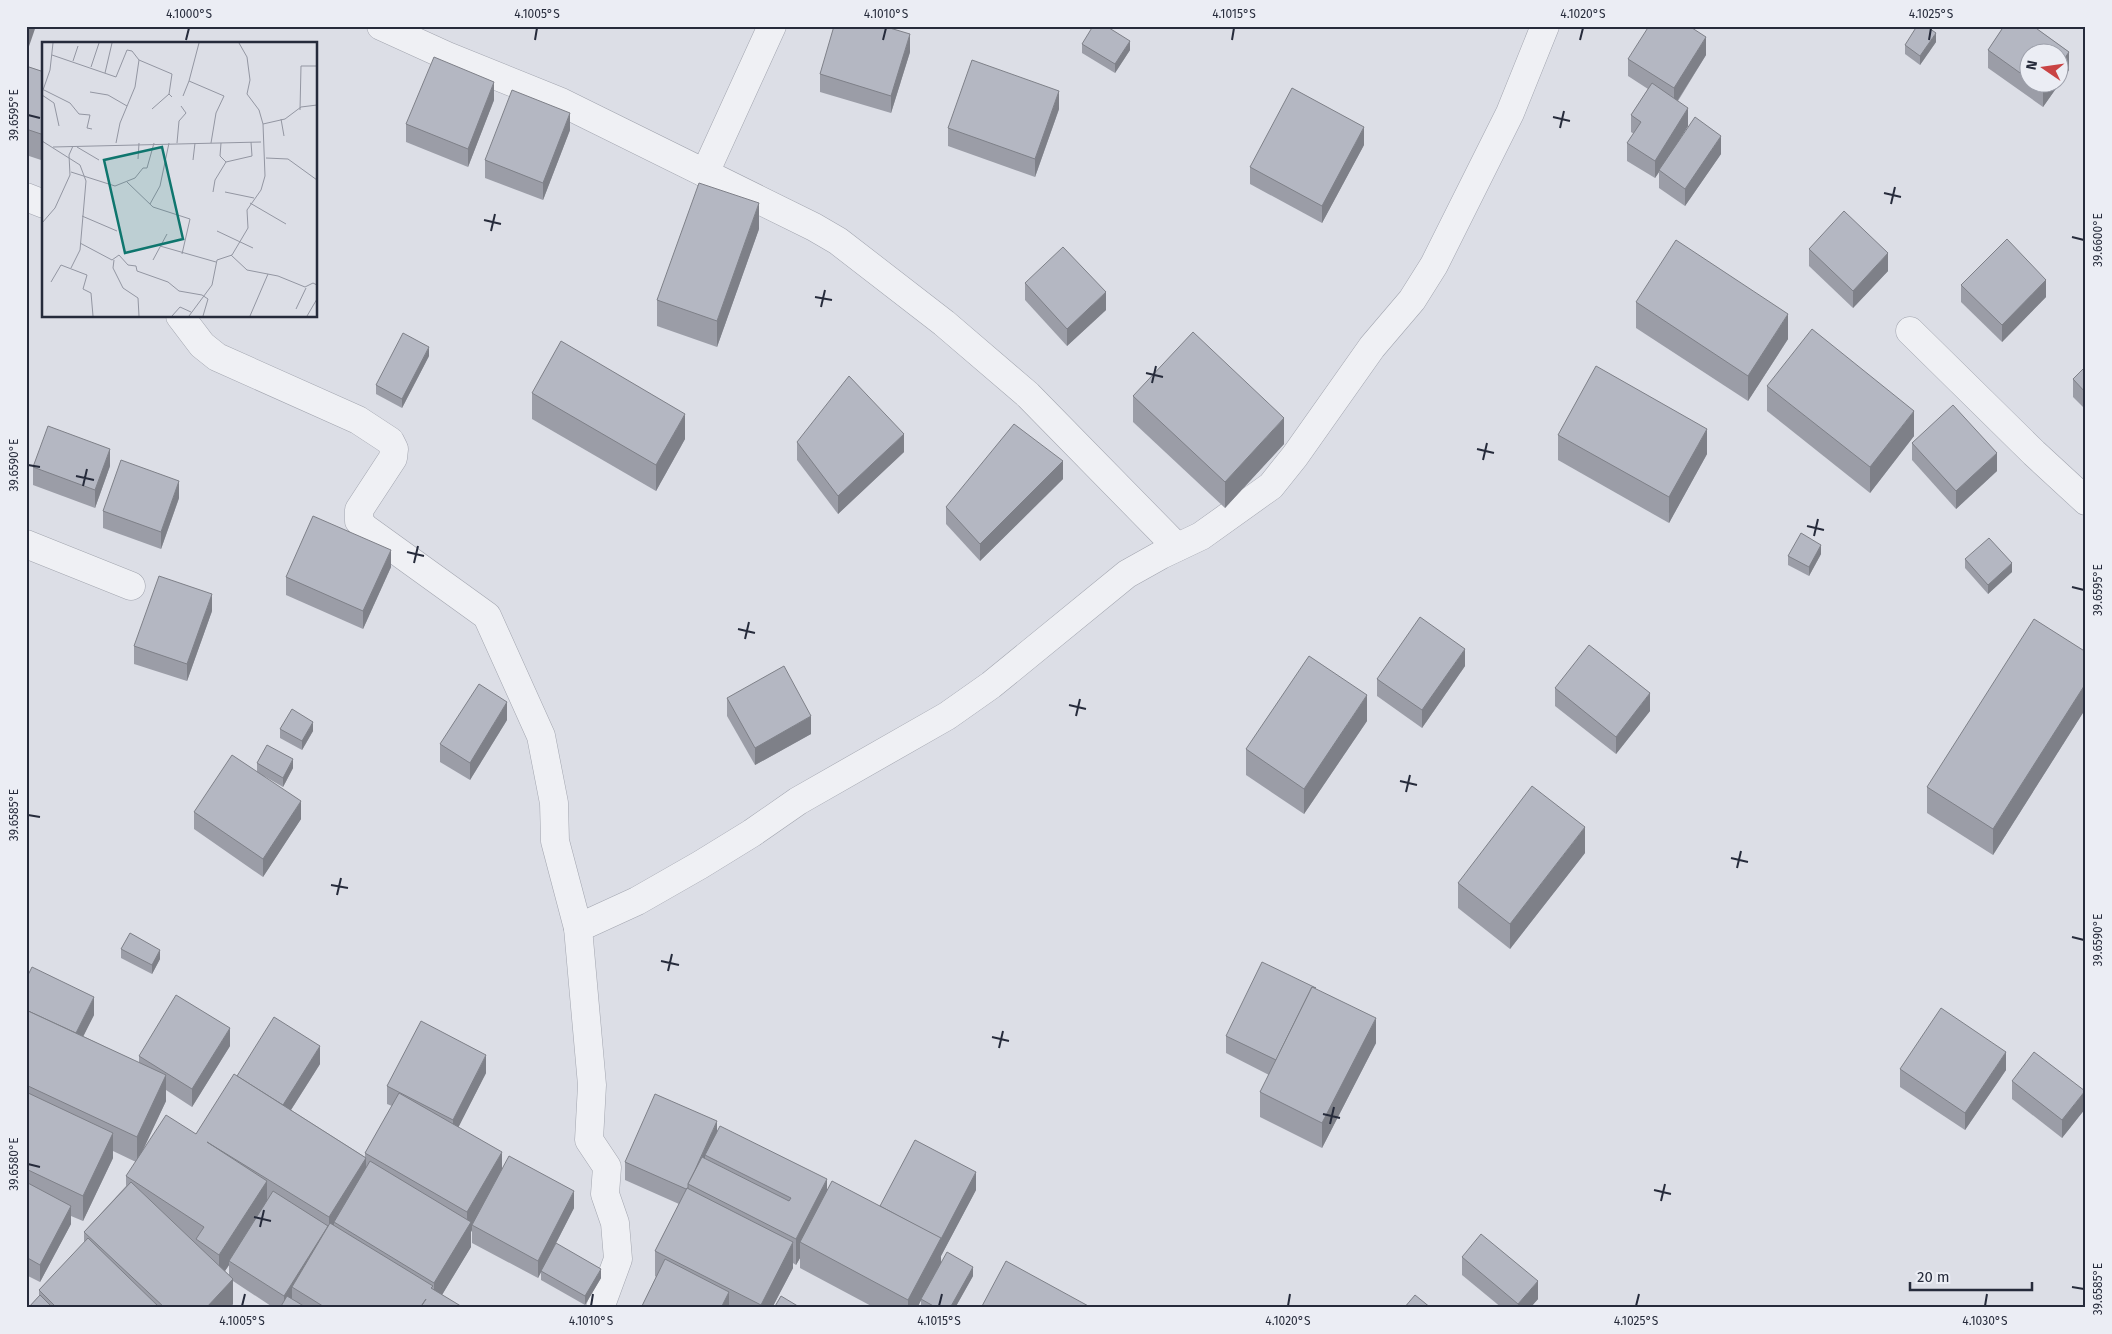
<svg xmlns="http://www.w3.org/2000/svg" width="2112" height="1334" font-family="'Fira Sans',sans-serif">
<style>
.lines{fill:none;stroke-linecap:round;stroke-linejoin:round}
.minor-casing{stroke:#a2a5af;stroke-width:29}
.minor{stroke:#eff0f4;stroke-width:28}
.wall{fill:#9b9da7;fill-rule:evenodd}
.shaded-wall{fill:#7e8088}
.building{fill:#b4b7c2;stroke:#7e8088}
.ticks{fill:none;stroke:#262b3b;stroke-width:2}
.inset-road{fill:none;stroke:#9396a2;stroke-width:1}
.view{fill:#0f766e;fill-opacity:0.15;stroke:#0f766e;stroke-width:2.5}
.inset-edge{fill:none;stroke:#262b3b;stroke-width:2.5}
.neatline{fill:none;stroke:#262b3b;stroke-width:2}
.ticks-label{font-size:12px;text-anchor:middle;fill:#262b3b}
</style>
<rect width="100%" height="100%" fill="#dcdee6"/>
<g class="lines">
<defs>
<g id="minor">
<polyline points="381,26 447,56 561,102 814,227 838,241 944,323 1028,395 1177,547"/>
<polyline points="705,173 772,26"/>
<polyline points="26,197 44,204"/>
<polyline points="180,316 202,345 217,357 358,420 390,441 394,449 393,458 359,510 359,521 365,528 487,616 541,736 554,803 555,841 578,928 592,1085 589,1140 607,1167 605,1194 615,1223 618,1259 600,1308"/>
<polyline points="1910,331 2034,453 2086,501"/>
<polyline points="26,544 131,586"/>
<polyline points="578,928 637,901 700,865 752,833 798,801 947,716 991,685 1127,574 1161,555 1201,536 1271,486 1295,456 1372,347 1412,300 1434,265 1510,113 1545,26"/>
</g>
</defs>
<use href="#minor" class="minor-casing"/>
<use href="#minor" class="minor"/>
</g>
<g class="wall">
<path d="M2004,26H2033L2069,52V70L2043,107L1988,68V50ZM2030,52H2060V82H2030Z"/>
<polygon points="1936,42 1920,65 1905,54 1905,45"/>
<polygon points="1082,44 1130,50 1115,73 1082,53"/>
<polygon points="910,52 891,113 820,92 820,74"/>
<polygon points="1706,55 1678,101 1688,126 1680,139 1721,154 1685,206 1659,188 1659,172 1655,178 1627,161 1627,143 1634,134 1631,132 1631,115 1648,89 1628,76 1628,59"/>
<polygon points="26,66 44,72 44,161 26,155"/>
<polygon points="494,100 468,167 406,142 406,124"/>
<polygon points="1059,109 1035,177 948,146 948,128"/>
<polygon points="570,130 543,200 485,178 485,160"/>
<polygon points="1364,145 1322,223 1250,184 1250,167"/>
<polygon points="759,229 717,347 657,326 657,300"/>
<polygon points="1809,249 1888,271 1853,308 1809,266"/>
<polygon points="1025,283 1106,310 1067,346 1025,300"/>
<polygon points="1961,285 2046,297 2002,342 1961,302"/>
<polygon points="1636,302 1788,339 1748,401 1636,328"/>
<polygon points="429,356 402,408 376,394 376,385"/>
<polygon points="2086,366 2086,410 2073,397 2073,379"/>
<polygon points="1767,386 1914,436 1870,493 1767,411"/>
<polygon points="532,393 685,439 656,491 532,419"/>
<polygon points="1133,396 1284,444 1225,508 1133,422"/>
<polygon points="1558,435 1707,454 1669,523 1558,460"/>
<polygon points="797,442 904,452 838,514 797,460"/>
<polygon points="1912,443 1997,471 1956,509 1912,460"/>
<polygon points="110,466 95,508 33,485 33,467"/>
<polygon points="1063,479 980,561 946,524 946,507"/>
<polygon points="179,498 161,549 103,528 103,511"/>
<polygon points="1821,554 1809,576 1788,565 1788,556"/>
<polygon points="1965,559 2012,572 1988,594 1965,568"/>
<polygon points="391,567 363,629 286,595 286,577"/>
<polygon points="212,611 187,681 134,664 134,646"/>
<polygon points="2086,652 2086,708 1993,855 1927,813 1927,787"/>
<polygon points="1465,666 1422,728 1377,696 1377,679"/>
<polygon points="1555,688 1650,711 1616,754 1555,706"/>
<polygon points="727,698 811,734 755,765 727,716"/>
<polygon points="507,720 470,780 440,762 440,744"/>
<polygon points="1367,721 1304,814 1246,775 1246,749"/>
<polygon points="280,729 313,731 302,750 280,738"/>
<polygon points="257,763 293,768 283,787 264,776 301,819 263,877 194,829 194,812 257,772"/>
<polygon points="1585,853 1510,949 1458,908 1458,883"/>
<polygon points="121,949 160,959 152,974 121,958"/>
<path d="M26,979L94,1015L83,1036L139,1063V1056L230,1046L192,1107L166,1090V1101L142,1151L196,1134L237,1076L320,1064L291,1110L365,1157V1153L392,1106L387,1104V1086L486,1073L458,1127L502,1168L574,1208L551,1253L601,1278L585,1305L541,1280V1272L538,1278L472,1243V1230L471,1232V1247L442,1295L464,1308H274L233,1281V1304L230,1308H28L39,1296V1290L84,1243V1232L126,1186V1176L136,1162L113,1151V1158L83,1221L71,1216V1224L40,1282L26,1275ZM229,1265V1275L225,1271Z"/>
<polygon points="1316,989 1376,1043 1322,1148 1260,1117 1260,1092 1269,1075 1226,1053 1226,1036"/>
<polygon points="1900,1069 2006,1070 1965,1130 1900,1087"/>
<polygon points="2012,1081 2085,1109 2062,1138 2012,1099"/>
<polygon points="717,1131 827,1190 880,1206 976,1190 941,1256 941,1263 932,1279 973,1276 955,1308 921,1308 921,1300 917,1308 875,1308 800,1268 800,1258 796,1265 793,1263 793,1268 772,1308 641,1308 656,1277 655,1276 655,1251 679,1204 625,1180 625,1162"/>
<polygon points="1462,1257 1538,1299 1530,1308 1502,1308 1462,1275"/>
</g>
<g class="shaded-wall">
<polygon points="30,26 36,26 26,55 26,38"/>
<polygon points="1936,33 1936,42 1920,65 1920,56"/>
<polygon points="910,34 910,52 891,113 891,96"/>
<polygon points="1706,37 1706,55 1674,106 1674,88"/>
<polygon points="1130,41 1130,50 1115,73 1115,64"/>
<polygon points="2069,52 2069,70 2043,107 2043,89 2047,82 2060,82 2060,65"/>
<polygon points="494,82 494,100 468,167 468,149"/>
<polygon points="1059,91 1059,109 1035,177 1035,159"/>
<polygon points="1688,108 1688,126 1660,171 1659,170 1659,172 1655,178 1655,161"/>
<polygon points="570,113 570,130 543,200 543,183"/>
<polygon points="1364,127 1364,145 1322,223 1322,206"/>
<polygon points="1721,136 1721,154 1685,206 1685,189"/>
<polygon points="759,203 759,229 717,347 717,321"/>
<polygon points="1888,253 1888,271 1853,308 1853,291"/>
<polygon points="2046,280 2046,297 2002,342 2002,325"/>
<polygon points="1106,292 1106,310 1067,346 1067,329"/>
<polygon points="1788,314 1788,339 1748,401 1748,376"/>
<polygon points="429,347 429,356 402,408 402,399"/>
<polygon points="1914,411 1914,436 1870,493 1870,467"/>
<polygon points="685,414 685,439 656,491 656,465"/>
<polygon points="1284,418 1284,444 1225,508 1225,482"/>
<polygon points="1707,429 1707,454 1669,523 1669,497"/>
<polygon points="904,434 904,452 838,514 838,496"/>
<polygon points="110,449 110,466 95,508 95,490"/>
<polygon points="1997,453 1997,471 1956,509 1956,491"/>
<polygon points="1063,461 1063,479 980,561 980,544"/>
<polygon points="179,481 179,498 161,549 161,532"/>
<polygon points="1821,545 1821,554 1809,576 1809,567"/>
<polygon points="391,550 391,567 363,629 363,611"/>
<polygon points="2012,563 2012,572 1988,594 1988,585"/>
<polygon points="212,594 212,611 187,681 187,664"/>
<polygon points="1465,649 1465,666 1422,728 1422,710"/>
<polygon points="2086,683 2086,708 1993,855 1993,829"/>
<polygon points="1650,693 1650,711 1616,754 1616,737"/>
<polygon points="1367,695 1367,721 1304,814 1304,789"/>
<polygon points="507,702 507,720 470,780 470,763"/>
<polygon points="811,716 811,734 755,765 755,748"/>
<polygon points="313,722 313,731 302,750 302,741"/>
<polygon points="293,759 293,768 283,787 283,778"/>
<polygon points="301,801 301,819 263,877 263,859"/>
<polygon points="1585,827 1585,853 1510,949 1510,924"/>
<polygon points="160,950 160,959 152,974 152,965"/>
<polygon points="94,997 94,1015 75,1053 75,1035"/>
<polygon points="1376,1018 1376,1043 1322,1148 1322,1123"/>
<polygon points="230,1028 230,1046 192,1107 192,1089"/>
<polygon points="320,1046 320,1064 282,1124 282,1106"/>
<polygon points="2006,1052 2006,1070 1965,1130 1965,1113"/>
<polygon points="486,1055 486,1073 453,1138 453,1120"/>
<polygon points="166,1075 166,1101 137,1163 137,1137"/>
<polygon points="2085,1091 2085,1109 2062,1138 2062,1120"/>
<polygon points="717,1121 717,1139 705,1155 705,1165 689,1185"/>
<polygon points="113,1133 113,1158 83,1221 83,1196"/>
<polygon points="502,1152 502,1177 472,1225 472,1230 471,1232 471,1247 434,1308 434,1283 467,1227 467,1212"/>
<polygon points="366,1158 366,1183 334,1222 334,1236 329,1243 329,1217"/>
<polygon points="976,1172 976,1190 941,1256 941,1263 917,1308 908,1308 908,1300"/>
<polygon points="827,1179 827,1204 800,1242 800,1258 796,1265 796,1239"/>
<polygon points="267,1181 267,1206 229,1261 229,1265 219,1280 219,1255"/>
<polygon points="574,1191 574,1208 538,1278 538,1261"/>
<polygon points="71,1206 71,1224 40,1282 40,1265"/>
<polygon points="328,1226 292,1287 292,1301 284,1308 284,1296"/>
<polygon points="793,1242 793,1268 772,1308 761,1308 761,1305"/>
<polygon points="973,1267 973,1276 955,1308 950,1308"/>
<polygon points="601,1269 601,1278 585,1305 585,1296"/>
<polygon points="233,1279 233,1304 230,1308 206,1308"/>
<polygon points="1538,1281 1538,1299 1530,1308 1518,1308 1518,1304"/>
<polygon points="729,1292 729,1308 721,1308"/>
</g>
<g class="building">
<polygon points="26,26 30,26 26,38"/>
<polygon points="834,26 883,26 910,34 891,96 820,74"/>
<polygon points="1093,26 1106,26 1130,41 1115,64 1082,44"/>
<polygon points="1649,26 1689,26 1706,37 1674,88 1628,59"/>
<polygon points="1917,26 1926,26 1936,33 1920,56 1905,45"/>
<polygon points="2004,26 2033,26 2069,52 2060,65 2060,52 2030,52 2030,80 1988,50"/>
<polygon points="434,57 494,82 468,149 406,124"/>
<polygon points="972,60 1059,91 1035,159 948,128"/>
<polygon points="26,66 44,72 44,135 26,129"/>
<polygon points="2033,82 2047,82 2043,89"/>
<polygon points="1652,83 1688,108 1655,161 1627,143 1641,122 1631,115"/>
<polygon points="1292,88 1364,127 1322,206 1250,167"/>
<polygon points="512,90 570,113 543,183 485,160"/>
<polygon points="1695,117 1721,136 1685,189 1659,170"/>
<polygon points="699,183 759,203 717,321 657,300"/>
<polygon points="1844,211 1888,253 1853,291 1809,249"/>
<polygon points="2007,239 2046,280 2002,325 1961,285"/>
<polygon points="1676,240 1788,314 1748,376 1636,302"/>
<polygon points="1063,247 1106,292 1067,329 1025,283"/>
<polygon points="1812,329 1914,411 1870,467 1767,386"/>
<polygon points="1193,332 1284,418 1225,482 1133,396"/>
<polygon points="403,333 429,347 402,399 376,385"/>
<polygon points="561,341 685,414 656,465 532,393"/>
<polygon points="1596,366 1707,429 1669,497 1558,435"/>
<polygon points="2086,366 2086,393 2073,379"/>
<polygon points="849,376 904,434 838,496 797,442"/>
<polygon points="1953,405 1997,453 1956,491 1912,443"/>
<polygon points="1014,424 1063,461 980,544 946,507"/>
<polygon points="48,426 110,449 95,490 33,467"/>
<polygon points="121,460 179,481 161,532 103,511"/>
<polygon points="313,516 391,550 363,611 286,577"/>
<polygon points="1801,533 1821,545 1809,567 1788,556"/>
<polygon points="1989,538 2012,563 1988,585 1965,559"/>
<polygon points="159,576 212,594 187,664 134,646"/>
<polygon points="1420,617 1465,649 1422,710 1377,679"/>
<polygon points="2034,619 2086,652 2086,683 1993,829 1927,787"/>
<polygon points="1589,645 1650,693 1616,737 1555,688"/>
<polygon points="1309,656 1367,695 1304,789 1246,749"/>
<polygon points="784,666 811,716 755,748 727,698"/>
<polygon points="479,684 507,702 470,763 440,744"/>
<polygon points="292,709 313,722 302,741 280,729"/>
<polygon points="267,745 293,759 283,778 257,763"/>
<polygon points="232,755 301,801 263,859 194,812"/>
<polygon points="1532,786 1585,827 1510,924 1458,883"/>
<polygon points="130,933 160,950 152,965 121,949"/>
<polygon points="1262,962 1316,988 1312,987 1276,1060 1226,1036"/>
<polygon points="32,967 94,997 76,1033 26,1010 26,979"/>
<polygon points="1312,987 1376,1018 1322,1123 1260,1092"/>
<polygon points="176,995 230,1028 192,1089 139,1056"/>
<polygon points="1941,1008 2006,1052 1965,1113 1900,1069"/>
<polygon points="26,1010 166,1075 137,1137 26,1085"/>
<polygon points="274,1017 320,1046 283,1105 237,1076"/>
<polygon points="421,1021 486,1055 453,1120 387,1086"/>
<polygon points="2034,1052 2085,1091 2062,1120 2012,1081"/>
<polygon points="234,1074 366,1158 329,1217 207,1142 267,1181 219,1255 196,1239 204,1227 126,1176 166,1115 196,1134"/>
<polygon points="26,1092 113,1133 83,1196 26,1169"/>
<polygon points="399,1093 502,1152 467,1212 365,1153"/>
<polygon points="655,1094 717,1121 695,1170 688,1184 688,1188 687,1188 686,1189 625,1162"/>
<polygon points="720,1126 827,1179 796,1239 688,1184 702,1157 789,1201 791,1198 705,1155"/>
<polygon points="915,1140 976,1172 941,1239 880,1206"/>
<polygon points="509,1156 574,1191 538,1261 472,1225"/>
<polygon points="370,1161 471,1222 434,1283 334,1222"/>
<polygon points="832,1181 941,1238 908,1300 800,1242"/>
<polygon points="26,1182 71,1206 40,1265 26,1257"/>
<polygon points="131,1182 233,1279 206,1308 165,1308 84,1232"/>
<polygon points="687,1188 793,1242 761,1305 655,1251"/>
<polygon points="273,1191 328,1226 284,1296 229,1261"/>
<polygon points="330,1223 433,1286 431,1288 464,1308 420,1308 426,1299 420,1308 326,1308 292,1287"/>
<polygon points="1481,1234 1538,1281 1518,1304 1462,1257"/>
<polygon points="88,1238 160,1308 57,1308 39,1290"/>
<polygon points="556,1243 601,1269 585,1296 541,1271"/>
<polygon points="947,1252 973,1267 950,1308 937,1308 921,1299"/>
<polygon points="665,1259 729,1292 721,1308 641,1308"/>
<polygon points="1006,1261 1092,1308 981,1308"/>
<polygon points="40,1295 53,1308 28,1308"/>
<polygon points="1415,1295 1431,1308 1404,1308"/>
<polygon points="287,1296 307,1308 280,1308"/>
<polygon points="781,1296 801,1308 774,1308"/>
</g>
<path class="ticks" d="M186,40L189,28M535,40L537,28M883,40L886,28M1232,40L1234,28M1580,40L1583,28M1929,40L1931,28M28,115L40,118M1553,117L1570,121M1560,128L1564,111M1884,193L1901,197M1891,204L1895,187M484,220L501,224M491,231L495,214M2072,237L2084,240M815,297L832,300M821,307L825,290M1146,373L1163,377M1152,383L1156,366M1477,449L1494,453M1483,460L1487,443M28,465L40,467M76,476L94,480M83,486L87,469M1807,526L1824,530M1814,536L1818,519M407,552L424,556M414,563L418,546M2072,587L2084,590M738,629L755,633M745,639L749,622M1069,705L1086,709M1076,716L1080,699M1400,781L1417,785M1406,792L1410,775M28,815L40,817M1731,858L1748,862M1737,868L1741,851M331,885L348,888M337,895L341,878M2072,937L2084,940M661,961L679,965M668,971L672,954M992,1037L1009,1041M999,1048L1003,1031M1323,1114L1340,1118M1330,1124L1334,1107M28,1164L40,1167M1654,1190L1671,1194M1661,1201L1665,1184M254,1217L271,1221M260,1227L264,1210M2072,1287L2084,1289M242,1306L245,1294M591,1306L593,1294M939,1306L942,1294M1288,1306L1290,1294M1636,1306L1639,1294M1985,1306L1987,1294"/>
<g transform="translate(42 42)">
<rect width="275" height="275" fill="#dcdee6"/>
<path class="inset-road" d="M157,1L147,39L182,54L174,71L169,101M197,1L205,15L208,38L205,52L217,68L221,82M10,13L74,35L85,8L90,9L97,18L93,45L78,81L74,101M97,18L130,32L127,52L130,55M31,19L36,4M49,25L57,1M63,31L70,1M2,48L28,61L37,72L48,73L45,86L50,87M48,50L66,53L85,64M0,51L8,28L11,1M0,53L12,61L17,84M141,54L147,39M110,67L127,52M258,68L259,24H275M239,77L242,94M0,99L38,123L44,139L38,208L29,226M135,101L137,79L144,71L139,64M179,101L178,114L184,120L210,114L209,100M11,105L219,100M35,105L57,118M224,116L246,117L275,138M96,117L97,101M151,118L153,101M29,130L73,144L93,136L101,126H105L112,101M85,140L111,165L148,177L140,212M171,150L173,138L184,120M183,150L212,156M208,161L244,182M108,162L118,144L127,101M40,174L75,189M0,181L13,166L28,133L27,113L31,104M175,189L211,206M38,201L70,218L77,213L86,223L94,224L95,229L126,240L137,249L160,253L166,257L161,274M118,204L174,220M189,213L205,228L236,234L263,245L271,241L275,243M72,218L71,226L81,246L96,256L97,274M111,218L125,192M9,240L19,223L45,233L41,247L49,251L51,274M254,267L264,246M130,274L138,265L149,270M147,274L170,243L175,218L190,213L206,186L205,168L219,148L223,134L221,82L243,77L259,65L275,63M208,274L226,232M265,274L275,257"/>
<path class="view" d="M120,105L141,197L83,211L62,118Z"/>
<rect width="275" height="275" class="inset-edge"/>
</g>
<rect width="2112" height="1334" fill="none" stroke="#ebedf4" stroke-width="55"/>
<g transform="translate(2044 68) rotate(283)"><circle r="24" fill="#ebedf4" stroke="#9c9faa"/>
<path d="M0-4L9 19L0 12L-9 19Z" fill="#c94344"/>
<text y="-8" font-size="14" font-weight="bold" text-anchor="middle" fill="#262b3b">N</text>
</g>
<path d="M1910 1282v8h122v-8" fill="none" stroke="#262b3b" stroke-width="2.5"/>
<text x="1917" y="1282" font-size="15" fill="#262b3b" stroke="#ebedf4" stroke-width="4" paint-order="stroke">20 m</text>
<rect x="28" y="28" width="2056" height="1278" class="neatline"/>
<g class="ticks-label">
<text x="189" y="18">4.1000°S</text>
<text x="537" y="18">4.1005°S</text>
<text x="886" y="18">4.1010°S</text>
<text x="1234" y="18">4.1015°S</text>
<text x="1583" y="18">4.1020°S</text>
<text x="1931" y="18">4.1025°S</text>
<text transform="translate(14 115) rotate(-90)" y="4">39.6595°E</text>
<text transform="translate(2098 240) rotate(-90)" y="4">39.6600°E</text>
<text transform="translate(14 465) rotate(-90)" y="4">39.6590°E</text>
<text transform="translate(2098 590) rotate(-90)" y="4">39.6595°E</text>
<text transform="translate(14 815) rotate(-90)" y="4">39.6585°E</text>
<text transform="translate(2098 940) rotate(-90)" y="4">39.6590°E</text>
<text transform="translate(14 1164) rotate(-90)" y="4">39.6580°E</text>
<text transform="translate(2098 1289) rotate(-90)" y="4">39.6585°E</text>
<text x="242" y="1325">4.1005°S</text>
<text x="591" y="1325">4.1010°S</text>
<text x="939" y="1325">4.1015°S</text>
<text x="1288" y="1325">4.1020°S</text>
<text x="1636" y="1325">4.1025°S</text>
<text x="1985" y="1325">4.1030°S</text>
</g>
</svg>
